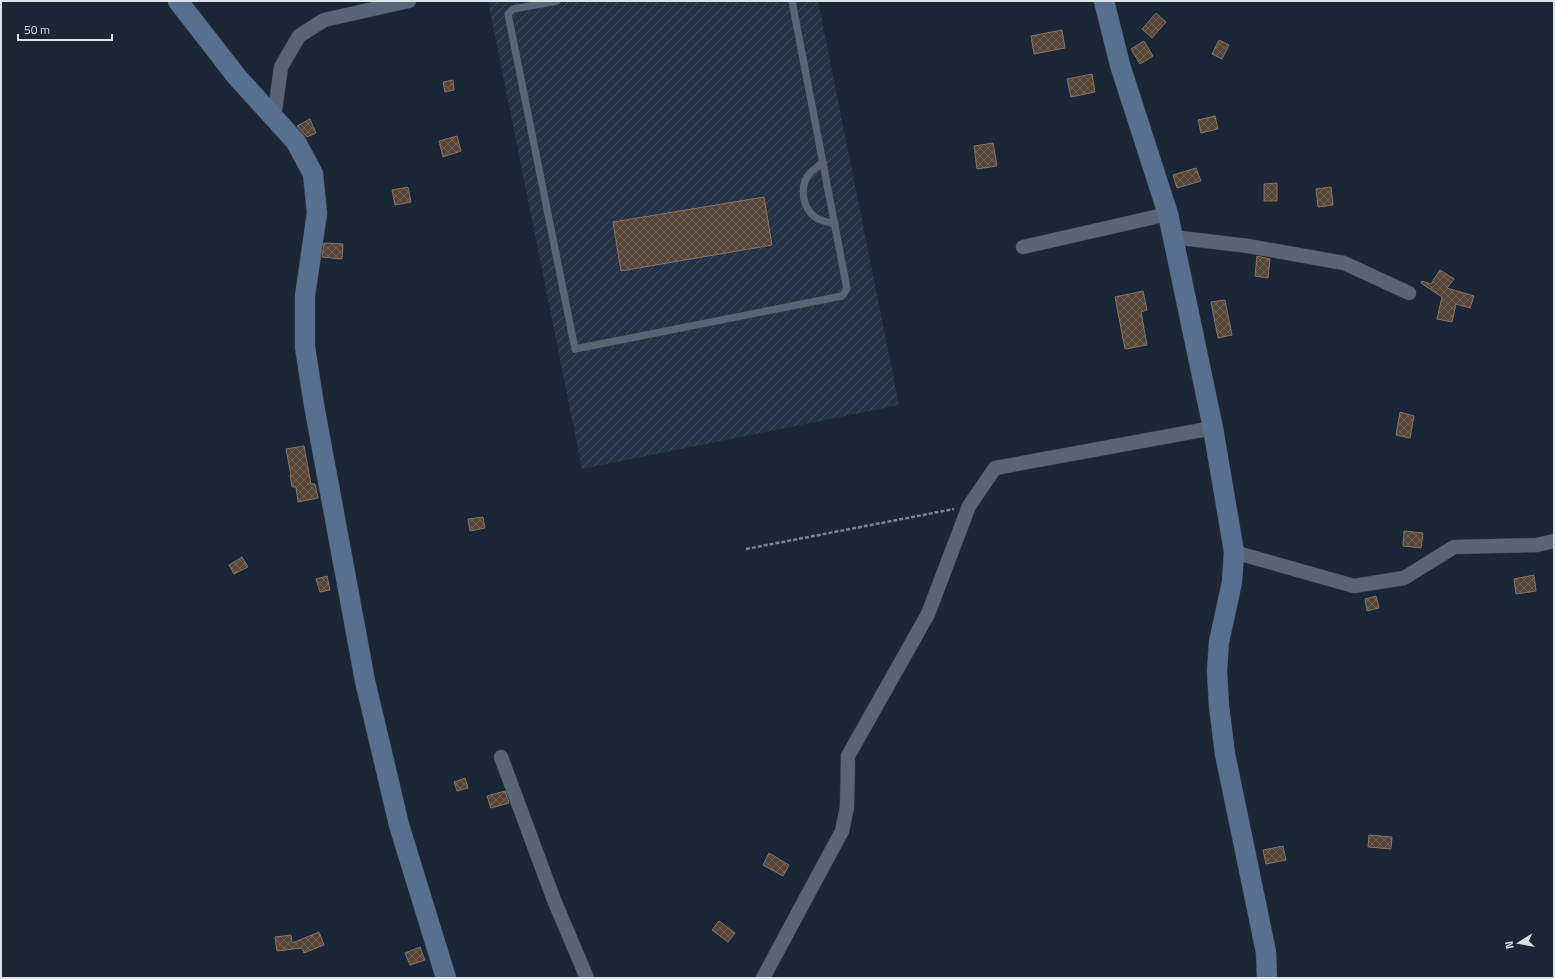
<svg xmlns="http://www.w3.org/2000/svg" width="1555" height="979" font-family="'Titillium Web',sans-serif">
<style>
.industrial{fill:url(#industrial-furrows)}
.building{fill:url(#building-cross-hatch);stroke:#867364}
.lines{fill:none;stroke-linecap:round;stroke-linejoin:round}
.lane-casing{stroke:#38424f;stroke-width:8}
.street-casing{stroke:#38424f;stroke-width:15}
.secondary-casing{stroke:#38424f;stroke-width:21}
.path{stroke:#7b8592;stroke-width:2.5;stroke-dasharray:4 2;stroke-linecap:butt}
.lane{stroke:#586577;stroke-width:7}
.street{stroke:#586577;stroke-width:14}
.secondary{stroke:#57708f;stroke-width:20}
</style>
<defs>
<pattern id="industrial-furrows" width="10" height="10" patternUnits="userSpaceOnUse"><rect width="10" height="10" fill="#243347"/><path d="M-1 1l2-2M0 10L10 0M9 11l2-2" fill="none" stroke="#435062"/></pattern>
<pattern id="building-cross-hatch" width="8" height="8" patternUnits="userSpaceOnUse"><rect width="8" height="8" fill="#574638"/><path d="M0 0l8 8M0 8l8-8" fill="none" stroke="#6f6055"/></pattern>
</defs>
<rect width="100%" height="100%" fill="#1b2736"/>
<polygon class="industrial" points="488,1 818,1 899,405 582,469"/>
<g class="building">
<polygon points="1156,13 1166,22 1152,38 1142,29"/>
<polygon points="1062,30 1065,48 1034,54 1031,36"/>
<polygon points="1219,40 1229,45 1222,59 1212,54"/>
<polygon points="1144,41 1153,56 1140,64 1131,49"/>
<polygon points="1092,74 1095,92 1071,97 1067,79"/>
<polygon points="453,80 454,90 445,92 443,82"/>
<polygon points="1215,116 1218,129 1201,133 1198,120"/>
<polygon points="310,119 316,133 307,137 297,126"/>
<polygon points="457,136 461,151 443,157 439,141"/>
<polygon points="993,143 997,166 977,169 974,146"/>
<polygon points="1196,168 1201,181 1177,188 1173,175"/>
<polygon points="1277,183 1277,201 1264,201 1264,184"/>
<polygon points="408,187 411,202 395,205 392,190"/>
<polygon points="1331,187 1333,205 1318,207 1316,189"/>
<polygon points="764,197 772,245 621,271 613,222"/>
<polygon points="324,243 343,244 342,259 322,257"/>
<polygon points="1257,256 1270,259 1268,278 1255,276"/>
<polygon points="1440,270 1454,279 1447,288 1474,296 1470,308 1456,304 1452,322 1437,319 1442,297 1421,283 1422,281 1431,284"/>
<polygon points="1143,291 1147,310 1141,312 1147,345 1125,349 1115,297"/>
<polygon points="1225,300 1232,335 1218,338 1211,302"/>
<polygon points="1400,412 1414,416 1410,438 1396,435"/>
<polygon points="304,446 311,484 315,484 318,498 298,502 296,487 292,487 290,475 291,475 286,449"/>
<polygon points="483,517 485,528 470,531 468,519"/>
<polygon points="1404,531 1423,533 1421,548 1403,546"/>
<polygon points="242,557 248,567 234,574 229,565"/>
<polygon points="1534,575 1536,591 1516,594 1514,579"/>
<polygon points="327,576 330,590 320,592 316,579"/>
<polygon points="1376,596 1379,608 1367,611 1365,599"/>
<polygon points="465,778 468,788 457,791 454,782"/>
<polygon points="505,791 509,803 491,808 487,796"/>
<polygon points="1369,835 1392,837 1391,849 1368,847"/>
<polygon points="1283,846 1286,860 1266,864 1263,850"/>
<polygon points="769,853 789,865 783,876 763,865"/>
<polygon points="719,921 735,933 728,942 712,930"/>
<polygon points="319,932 324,945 304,953 302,948 277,951 275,937 291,935 292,943"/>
<polygon points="420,947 425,960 410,965 405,953"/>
</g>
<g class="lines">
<defs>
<g id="lane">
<polyline points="557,1 513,9 508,14 575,349 842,296 847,289 792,1"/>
<path d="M823,162C818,167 810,171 807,177C800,189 803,208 815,217C820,221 828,222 835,224"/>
</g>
<g id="street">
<polyline points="274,118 281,67 299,36 324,20 409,1"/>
<polyline points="1173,237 1248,246 1344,263 1409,293"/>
<polyline points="1023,247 1168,214"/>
<polyline points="1234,552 1354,586 1404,578 1454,547 1537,545 1554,541"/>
<polyline points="501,757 554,900 587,978"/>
<polyline points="763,978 842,831 847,807 848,756 928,614 969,506 995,468 1213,428"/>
</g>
<g id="secondary">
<polyline points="178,1 237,77 296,142 313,174 317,213 305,296 305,347 314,405 365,681 383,757 399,825 446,978"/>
<polyline points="1104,1 1120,65 1168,214 1213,428 1234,552 1232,582 1219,642 1217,671 1219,706 1225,754 1266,952 1267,978"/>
</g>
</defs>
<use href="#lane" class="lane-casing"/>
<use href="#street" class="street-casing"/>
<use href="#secondary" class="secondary-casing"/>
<polyline class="path" points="746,549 954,509"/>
<use href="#lane" class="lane"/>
<use href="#street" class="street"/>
<use href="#secondary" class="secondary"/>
</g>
<rect width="1555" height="979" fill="none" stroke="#dae2ec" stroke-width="4"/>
<g transform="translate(1519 943) rotate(259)" stroke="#1b2736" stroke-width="3" paint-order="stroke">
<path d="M0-3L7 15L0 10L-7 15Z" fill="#dae2ec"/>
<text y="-6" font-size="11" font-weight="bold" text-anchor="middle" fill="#dae2ec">N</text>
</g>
<path d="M18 34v6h94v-6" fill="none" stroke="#dae2ec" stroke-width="2"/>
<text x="24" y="34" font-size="12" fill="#dae2ec" stroke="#1b2736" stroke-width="3" paint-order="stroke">50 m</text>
</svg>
